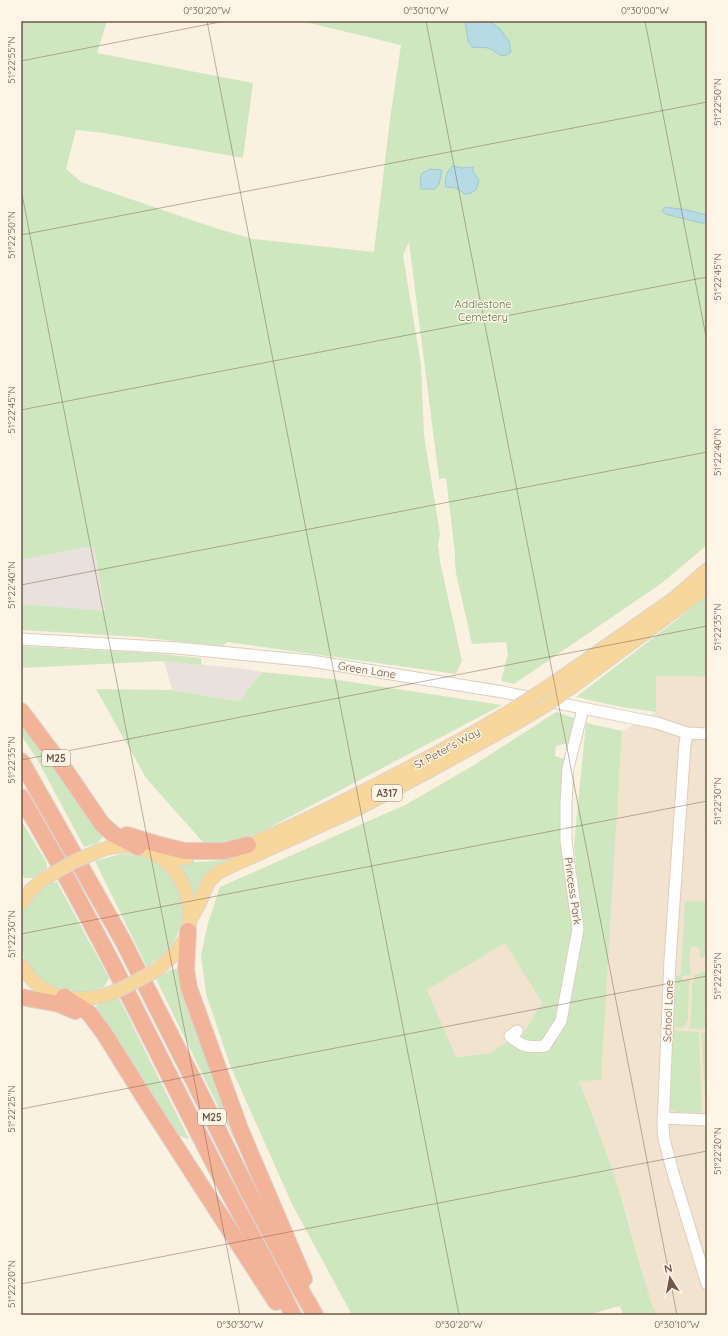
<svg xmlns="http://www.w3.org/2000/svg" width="728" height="1336" font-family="Quicksand,sans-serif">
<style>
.residential{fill:#f2e3cf}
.industrial{fill:#e9e2dc}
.green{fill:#cfe7c0;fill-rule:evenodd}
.water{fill:#b6dbe3;stroke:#9dcad4}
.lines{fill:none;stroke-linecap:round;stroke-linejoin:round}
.minor-casing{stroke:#decdbd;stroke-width:13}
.major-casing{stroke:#dad4d0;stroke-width:15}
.highway-casing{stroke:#dad4d0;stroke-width:18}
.minor{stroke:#fff;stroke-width:11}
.major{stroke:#f7d79b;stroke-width:13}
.highway{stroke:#f3b399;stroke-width:16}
.major-bridge-casing{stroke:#dad4d0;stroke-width:15;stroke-linecap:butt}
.major-bridge{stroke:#f7d79b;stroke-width:13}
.ticks{fill:none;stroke:#705849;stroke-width:1;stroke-opacity:0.45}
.labels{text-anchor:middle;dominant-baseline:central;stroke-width:3;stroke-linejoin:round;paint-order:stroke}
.shield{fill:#fef5e6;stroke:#9b8778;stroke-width:1}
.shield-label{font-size:10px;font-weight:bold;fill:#705849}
.park-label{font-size:11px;fill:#547b44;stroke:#fef5e6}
.street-label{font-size:11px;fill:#705849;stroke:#fef5e6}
.neatline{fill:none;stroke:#705849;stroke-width:1.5}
.ticks-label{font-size:10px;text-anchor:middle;fill:#705849}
</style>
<rect width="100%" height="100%" fill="#fbf1e0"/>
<g class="residential">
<polygon points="656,676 707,677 707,1315 656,1315 647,1290 626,1211 601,1136 579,1081 601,1079 622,731 656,712"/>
<polygon points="505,943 542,1003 525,1030 490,1053 455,1057 427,990"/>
</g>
<g class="industrial">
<polygon points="87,547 94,547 105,612 21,604 21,560"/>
<polygon points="164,661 238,668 262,672 239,701 172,690"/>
</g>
<g class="green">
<polygon points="21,21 107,21 97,53 253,83 243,158 104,133 76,130 66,169 81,182 215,228 253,239 374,252 390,119 401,45 301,21 707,21 707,545 662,583 514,684 501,681 508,654 506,642 472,644 456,573 455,563 455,553 446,478 439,479 409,242 403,255 421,365 424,435 440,534 438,545 440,561 462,661 456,674 227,642 223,646 138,637 21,630 21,604 105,611 94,547 87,547 21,560"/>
<polygon points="707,595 707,677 656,676 656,712 621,707 576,697 679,618"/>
<polygon points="21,646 149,653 201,658 201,665 164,661 21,668"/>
<polygon points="262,672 332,679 502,705 261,832 227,844 208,848 146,778 96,689 172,690 239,701"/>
<path d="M556,712L574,718L568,743L556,746L555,756L564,759L560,828L574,927L583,932L574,844L586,723L622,731L601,1080L579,1081C596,1124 613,1166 625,1210C635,1245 643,1280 656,1315H623L620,1306L587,1315H352L292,1204L230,1065L206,994L201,955L208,923L220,887L407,804L474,765ZM505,943L542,1003L525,1030L490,1053L456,1057L427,990Z"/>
<polygon points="21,720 103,836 98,843 84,847 37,759 21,735"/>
<polygon points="21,820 47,863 47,868 32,878 24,878 21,871"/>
<polygon points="121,854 141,855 164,867 183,897 183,922 170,950 147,967 95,861"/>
<path d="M232,858L235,860L195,901C190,886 185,874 175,861C195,863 213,862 232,858Z"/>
<polygon points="57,882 109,978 104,987 80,994 61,992 41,981 28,965 21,952 21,917 28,902 36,892 47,883"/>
<polygon points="685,901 707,902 707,956 700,958 700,950 698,947 691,947 690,956 689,956 691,975 682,976 682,980 691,980 689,985 688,1019 686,1025 682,1028 672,1027 676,976 681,974"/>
<polygon points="172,969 178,969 180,974 253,1178 156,979"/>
<polygon points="701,972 707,972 707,1009 705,1009 706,1027 704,1030 689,1028 691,1019 692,985 695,975"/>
<path d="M119,998L189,1139L170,1133L98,1016L95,1008C99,1001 111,999 119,998Z"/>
<polygon points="672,1030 699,1032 702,1113 676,1112 671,1109 669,1101"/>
<polygon points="701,1033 707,1033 707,1114 706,1114"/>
</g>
<g class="water">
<path d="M465,21H489L500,29L509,41L511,52C500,61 498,51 488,48C483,47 477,48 472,47L468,41Z"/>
<path d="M453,166L462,168L473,167V172L479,180L476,190L471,193L465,194L456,188L446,187C444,179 447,170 453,166Z"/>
<polygon points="430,169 442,170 439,184 435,189 421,189 420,180 422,173"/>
<polygon points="665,207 687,210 707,215 707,223 701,223 665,214 662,211"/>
</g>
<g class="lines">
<defs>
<g id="minor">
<polyline points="21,639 178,648 311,661 503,692 657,723 687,733 707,734"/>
<polyline points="687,733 685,744 670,960 663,1127 664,1139 673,1173 707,1284"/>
<path d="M517,1031L510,1036C524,1048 527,1047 545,1046L561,1021L578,929L566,841V803L568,768L583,709"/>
<polyline points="663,1118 707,1120"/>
</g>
<g id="major">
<polyline points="558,680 675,598 707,570"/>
<polyline points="576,684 707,587"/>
<path d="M239,849C279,833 318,814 356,795C408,769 459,742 509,712"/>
<path d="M101,850C107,848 115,846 122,846C155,844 183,870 188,902C190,911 191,923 188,932C181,949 171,958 157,970"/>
<polyline points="155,853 180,858 187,858"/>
<polyline points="21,904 30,891 42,880"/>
<polyline points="190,920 198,906 209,881 218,873 227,868 357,809 429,771 516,723"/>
<path d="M21,965C42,998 69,1004 106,995"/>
</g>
<g id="highway">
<polyline points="21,711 61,764 102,824 113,834 138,847"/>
<polyline points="21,761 123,941 195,1083 247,1189 295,1280 315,1315"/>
<path d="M21,797C89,913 148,1034 209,1154C236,1208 267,1261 293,1315"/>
<polyline points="127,835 160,845 185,851 224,851 248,845"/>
<polyline points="188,931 186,970 189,988 240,1129 304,1279"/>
<polyline points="21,997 59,1004 75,1011"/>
<polyline points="64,997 89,1013 104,1033 142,1094 276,1302"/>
</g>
</defs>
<use href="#minor" class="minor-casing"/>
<use href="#major" class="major-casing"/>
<use href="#highway" class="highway-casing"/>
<use href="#minor" class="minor"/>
<use href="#major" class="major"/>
<use href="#highway" class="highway"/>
<defs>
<g id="major-bridge">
<polyline points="509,712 558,680"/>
<polyline points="516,723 548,704 576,684"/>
<polyline points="42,880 73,862 101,850"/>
<polyline points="106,995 121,989 157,970"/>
</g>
</defs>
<use href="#major-bridge" class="major-bridge-casing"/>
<use href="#major-bridge" class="major-bridge"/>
</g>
<path class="ticks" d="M207,21L459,1315M426,21L677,1315M645,21L707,342M21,61L225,21M21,189L240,1315M21,235L707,102M21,410L707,277M21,585L707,452M21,760L707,626M21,934L707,801M21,1109L707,976M21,1284L707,1151M21,1314V1315"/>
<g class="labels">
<g class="shield">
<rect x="42" y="750" width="28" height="16" rx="3"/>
<rect x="372" y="785" width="30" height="16" rx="3"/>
<rect x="198" y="1109" width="28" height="16" rx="3"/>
</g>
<g class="shield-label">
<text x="56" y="758">M25</text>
<text x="387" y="793">A317</text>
<text x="212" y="1117">M25</text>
</g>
<g class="park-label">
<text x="483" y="304">Addlestone<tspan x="483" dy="13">Cemetery</tspan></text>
</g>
<g class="street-label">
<text transform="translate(367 670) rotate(9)">Green Lane</text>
<text transform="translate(447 748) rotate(-29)">St Peter's Way</text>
<text transform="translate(573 891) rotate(82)">Princess Park</text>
<text transform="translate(668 1011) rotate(-88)">School Lane</text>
</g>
</g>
<rect width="728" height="1336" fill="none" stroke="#fef5e6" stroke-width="44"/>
<g transform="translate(670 1278) rotate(349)" stroke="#fef5e6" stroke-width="3" paint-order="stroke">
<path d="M0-3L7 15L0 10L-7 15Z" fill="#705849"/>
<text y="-6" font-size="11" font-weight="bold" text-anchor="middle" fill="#705849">N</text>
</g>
<rect x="22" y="22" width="684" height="1292" class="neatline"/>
<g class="ticks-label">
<text x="207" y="14">0°30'20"W</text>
<text x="426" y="14">0°30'10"W</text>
<text x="645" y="14">0°30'00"W</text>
<text transform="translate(11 60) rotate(-90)" y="4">51°22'55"N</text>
<text transform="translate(717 102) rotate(-90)" y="4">51°22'50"N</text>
<text transform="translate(11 235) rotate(-90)" y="4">51°22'50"N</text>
<text transform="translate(717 277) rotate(-90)" y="4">51°22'45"N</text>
<text transform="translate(11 410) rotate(-90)" y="4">51°22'45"N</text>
<text transform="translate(717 452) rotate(-90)" y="4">51°22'40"N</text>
<text transform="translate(11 585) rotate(-90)" y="4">51°22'40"N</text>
<text transform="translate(717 627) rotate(-90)" y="4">51°22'35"N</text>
<text transform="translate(11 760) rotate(-90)" y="4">51°22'35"N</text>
<text transform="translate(717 801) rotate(-90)" y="4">51°22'30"N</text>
<text transform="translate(11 934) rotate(-90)" y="4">51°22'30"N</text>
<text transform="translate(717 976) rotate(-90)" y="4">51°22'25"N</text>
<text transform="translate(11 1109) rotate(-90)" y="4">51°22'25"N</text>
<text transform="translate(717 1151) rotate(-90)" y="4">51°22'20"N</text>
<text transform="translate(11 1284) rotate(-90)" y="4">51°22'20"N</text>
<text x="240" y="1328">0°30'30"W</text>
<text x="459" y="1328">0°30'20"W</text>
<text x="677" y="1328">0°30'10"W</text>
</g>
</svg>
